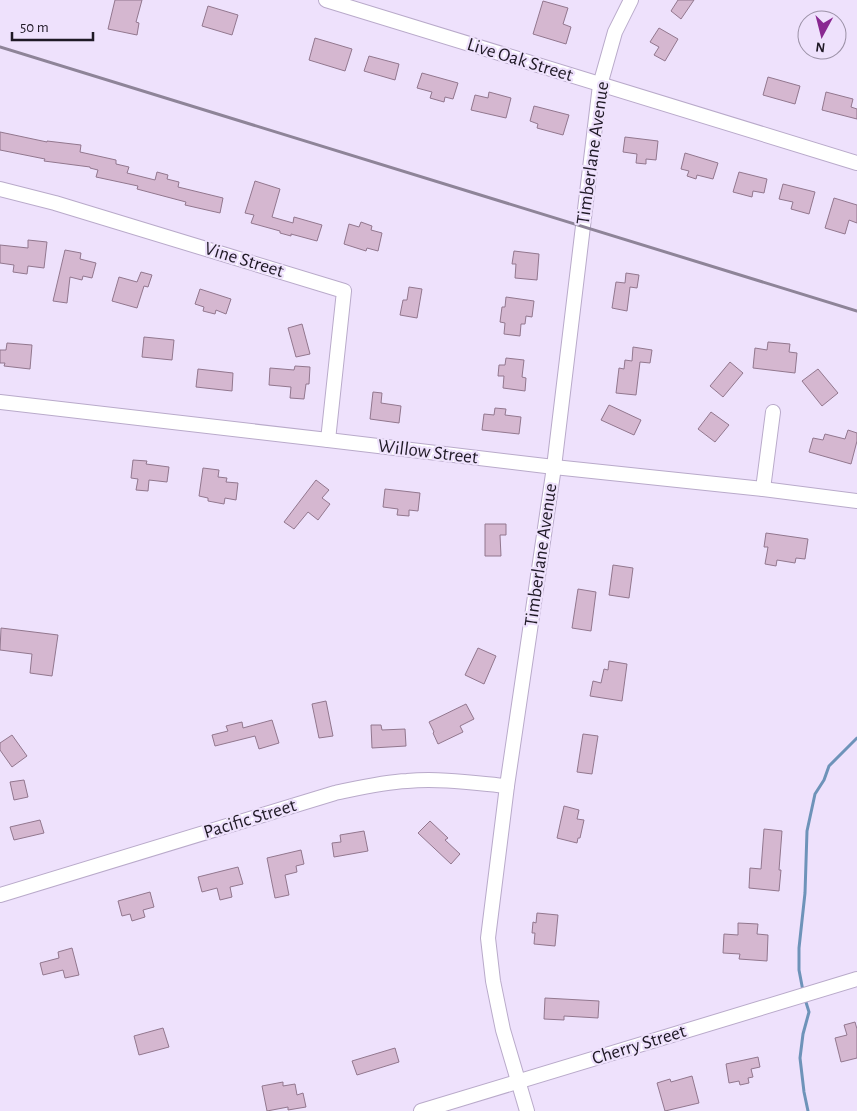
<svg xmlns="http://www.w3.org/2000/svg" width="857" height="1111" font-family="'Alegreya Sans',sans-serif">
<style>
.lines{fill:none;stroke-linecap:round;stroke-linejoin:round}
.stream{stroke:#6e93b9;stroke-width:3}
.building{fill:#d5b7d0;stroke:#92778e}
.minor-casing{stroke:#b9aaca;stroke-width:16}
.minor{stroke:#fff;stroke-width:14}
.rail{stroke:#8e8498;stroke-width:3}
.labels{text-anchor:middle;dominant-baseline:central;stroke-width:4.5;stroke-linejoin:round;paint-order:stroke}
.street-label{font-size:19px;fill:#1f1925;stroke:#eee1fc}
</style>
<rect width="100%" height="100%" fill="#eee1fc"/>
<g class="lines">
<g class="stream">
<polyline points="803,991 799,970 799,948 805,893 807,831 815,794 824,780 829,766 857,738"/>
<polyline points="805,999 809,1012 803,1034 800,1058 804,1092 808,1111"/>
</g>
</g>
<g class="building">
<polygon points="115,0 142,0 136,22 139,23 137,35 108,29"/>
<polygon points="678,0 694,0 681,19 671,11"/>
<polygon points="543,1 568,8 563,24 571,27 566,44 533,34"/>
<polygon points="208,6 238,15 232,35 202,26"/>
<polygon points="659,28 678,39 665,61 654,55 659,47 650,42"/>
<polygon points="315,38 352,49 345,71 309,60"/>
<polygon points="369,56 399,64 395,80 364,71"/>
<polygon points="422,73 458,83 453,99 445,97 444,102 430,98 432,92 417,88"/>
<polygon points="768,77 800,86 795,104 763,95"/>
<polygon points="489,92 511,98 506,118 471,110 475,95 488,98"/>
<polygon points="826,92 853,99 851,107 857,109 857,119 822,110"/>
<polygon points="534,106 569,115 563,135 537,128 538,124 530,121"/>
<polygon points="0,132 47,142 47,141 81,145 80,152 116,160 116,164 129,167 127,173 155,180 157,172 168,175 167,179 179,182 178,187 223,198 220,213 185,205 186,202 137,189 138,186 96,177 98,170 90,168 90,167 44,161 45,159 0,150"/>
<polygon points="625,137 658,141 656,160 646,159 646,164 636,163 637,154 623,152"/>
<polygon points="685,153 718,163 713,179 697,175 696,179 687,176 689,171 681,169"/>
<polygon points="739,172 767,179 764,193 753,191 752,197 733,192"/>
<polygon points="255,181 280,189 272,217 293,223 294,217 322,225 317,241 291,234 291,236 280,233 280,231 251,223 254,215 245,213"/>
<polygon points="783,184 815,192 809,214 791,209 793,202 779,199"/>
<polygon points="834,198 857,205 857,223 849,220 845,234 825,228"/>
<polygon points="361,222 372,226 371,230 382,233 378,251 367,248 366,251 344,244 349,224 359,227"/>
<polygon points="28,240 47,242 44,268 28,266 27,274 13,272 14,265 0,263 0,245 28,248"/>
<polygon points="65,250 81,253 80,259 96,263 92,278 83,276 82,280 70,277 67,303 53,301"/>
<polygon points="514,251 539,254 537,280 515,278 516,264 512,264"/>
<polygon points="141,272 152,275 148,287 144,286 137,308 112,301 119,277 137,282"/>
<polygon points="626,273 639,275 637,288 630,287 627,311 612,308 616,282 625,283"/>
<polygon points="409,287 422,289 417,318 400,315 403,300 407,300"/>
<polygon points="200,289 231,299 226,314 216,310 215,314 203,311 204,307 195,304"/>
<polygon points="506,297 534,301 532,317 526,316 525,324 521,324 520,336 504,334 505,323 500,322 502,307 505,307"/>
<polygon points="302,324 310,354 296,357 288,328"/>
<polygon points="144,337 174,340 172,360 142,357"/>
<polygon points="768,342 790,344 789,352 797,353 795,373 753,368 755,348 767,350"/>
<polygon points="7,343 32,345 30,369 4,366 5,363 0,363 0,350 6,350"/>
<polygon points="633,347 652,350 650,363 640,362 636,395 616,393 619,368 624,369 625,360 632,361"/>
<polygon points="506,358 524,360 522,377 526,378 525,391 503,388 504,376 498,376 499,365 505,365"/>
<polygon points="730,362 743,373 723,397 710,386"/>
<polygon points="295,366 310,367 309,384 306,384 304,399 290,398 291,387 269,385 270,368 294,370"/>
<polygon points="198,369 233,373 232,391 196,387"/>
<polygon points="818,369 838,393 822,406 802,381"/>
<polygon points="373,392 382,393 381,403 401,406 399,423 370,419"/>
<polygon points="609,405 641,420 634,435 601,420"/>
<polygon points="495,408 506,409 505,415 521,417 519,434 482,430 484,414 494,415"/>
<polygon points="711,412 729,425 715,442 698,429"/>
<polygon points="848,430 857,433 857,441 851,464 809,452 813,438 823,440 825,434 845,439"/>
<polygon points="133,460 147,461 146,464 169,467 167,482 149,480 148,491 136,490 138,479 131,478"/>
<polygon points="203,468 219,470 218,477 227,478 226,482 238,483 236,500 225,498 224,504 208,501 208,498 199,496"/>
<polygon points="316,480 329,490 322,498 330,504 318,520 308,512 294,529 284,522"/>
<polygon points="385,489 420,493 418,511 409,510 409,516 397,515 398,509 383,507"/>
<polygon points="485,524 506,524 506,535 500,535 501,556 485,556"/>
<polygon points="766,533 808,539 805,559 796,558 795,563 777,560 776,566 765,564 768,547 764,547"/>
<polygon points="613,565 633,568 629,598 609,595"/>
<polygon points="578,589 596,592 591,631 572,628"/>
<polygon points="1,628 58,635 52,676 30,673 32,654 0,650"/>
<polygon points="478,648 496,656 484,684 465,675"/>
<polygon points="609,661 627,664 622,701 590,696 593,681 601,683 604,669 608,670"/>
<polygon points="326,701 333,736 319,738 312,704"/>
<polygon points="466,704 474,719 460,726 463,732 438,744 433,733 434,732 429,722"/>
<polygon points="272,720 279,743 259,749 255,736 215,746 212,735 228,731 226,726 242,722 243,728"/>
<polygon points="371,725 381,725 382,730 405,729 406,746 372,748"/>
<polygon points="583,734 598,736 592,774 577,772"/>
<polygon points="12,735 27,756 12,767 0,750 0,743"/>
<polygon points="24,780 28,797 14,800 10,782"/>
<polygon points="564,806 579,810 577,819 584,820 580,838 578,838 577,843 557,838"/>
<polygon points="40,820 44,833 14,840 10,827"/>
<polygon points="430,821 448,838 445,840 460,854 451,864 418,833"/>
<polygon points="764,829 782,831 779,870 781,870 779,891 749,888 750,868 761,869"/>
<polygon points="364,831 368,851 334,857 332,843 341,842 340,835"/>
<polygon points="301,850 304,864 296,866 297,872 285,875 289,895 275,898 267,858"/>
<polygon points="238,867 243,884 230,887 232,897 220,900 217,888 202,892 198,877"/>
<polygon points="150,892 154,907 143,910 145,917 132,921 130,914 122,916 118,901"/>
<polygon points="537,913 558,915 555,946 534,944 535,933 532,933 533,922 536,923"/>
<polygon points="738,923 758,924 757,934 768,935 767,961 739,959 740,954 723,953 724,934 738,935"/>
<polygon points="72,948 79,975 65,978 63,970 43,975 40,963 59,958 58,952"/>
<polygon points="545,998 599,1001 598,1018 564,1016 564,1020 544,1019"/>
<polygon points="855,1022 857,1029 857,1058 841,1062 835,1038 847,1035 844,1025"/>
<polygon points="163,1028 169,1047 139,1055 134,1036"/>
<polygon points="395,1048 399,1062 357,1075 352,1061"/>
<polygon points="758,1057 760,1067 751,1069 753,1077 748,1078 749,1083 740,1085 739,1081 729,1083 726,1064"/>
<polygon points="692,1076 699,1103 665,1111 657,1083 670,1079 671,1082"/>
<polygon points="283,1082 283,1086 295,1084 297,1095 303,1093 306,1107 288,1110 288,1107 267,1111 262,1086"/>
</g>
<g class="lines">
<defs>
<g id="minor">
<polyline points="326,0 857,163"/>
<polyline points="0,189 55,203 344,291 328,440"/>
<polyline points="0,402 328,440 554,467 763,489 857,501"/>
<polyline points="763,489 773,412"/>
<path d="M0,895L335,793C359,788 383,782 407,781C440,778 474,783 507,786"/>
<polyline points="421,1111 857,979"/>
<polyline points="527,1111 503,1030 493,981 488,938 507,786 554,467 600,85 615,32 631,0"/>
</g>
</defs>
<use href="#minor" class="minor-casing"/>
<use href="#minor" class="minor"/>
<polyline class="rail" points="0,47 857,311"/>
</g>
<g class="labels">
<g class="street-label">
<text transform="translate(520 60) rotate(17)">Live Oak Street</text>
<text transform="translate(593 153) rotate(-82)">Timberlane Avenue</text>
<text transform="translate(244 260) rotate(17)">Vine Street</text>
<text transform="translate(428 452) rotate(7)">Willow Street</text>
<text transform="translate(541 555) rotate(-82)">Timberlane Avenue</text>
<text transform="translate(250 819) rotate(-17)">Pacific Street</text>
<text transform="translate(639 1045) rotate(-17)">Cherry Street</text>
</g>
</g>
<g transform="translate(822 35) rotate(187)"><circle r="24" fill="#eee1fc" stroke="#9b91a6"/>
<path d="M0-4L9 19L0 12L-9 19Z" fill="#892891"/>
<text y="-8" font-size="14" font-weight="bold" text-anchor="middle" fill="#1f1925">N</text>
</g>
<path d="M12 32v8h81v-8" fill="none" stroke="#1f1925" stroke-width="2.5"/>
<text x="20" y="32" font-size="15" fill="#1f1925" stroke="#eee1fc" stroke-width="4" paint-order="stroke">50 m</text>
</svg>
